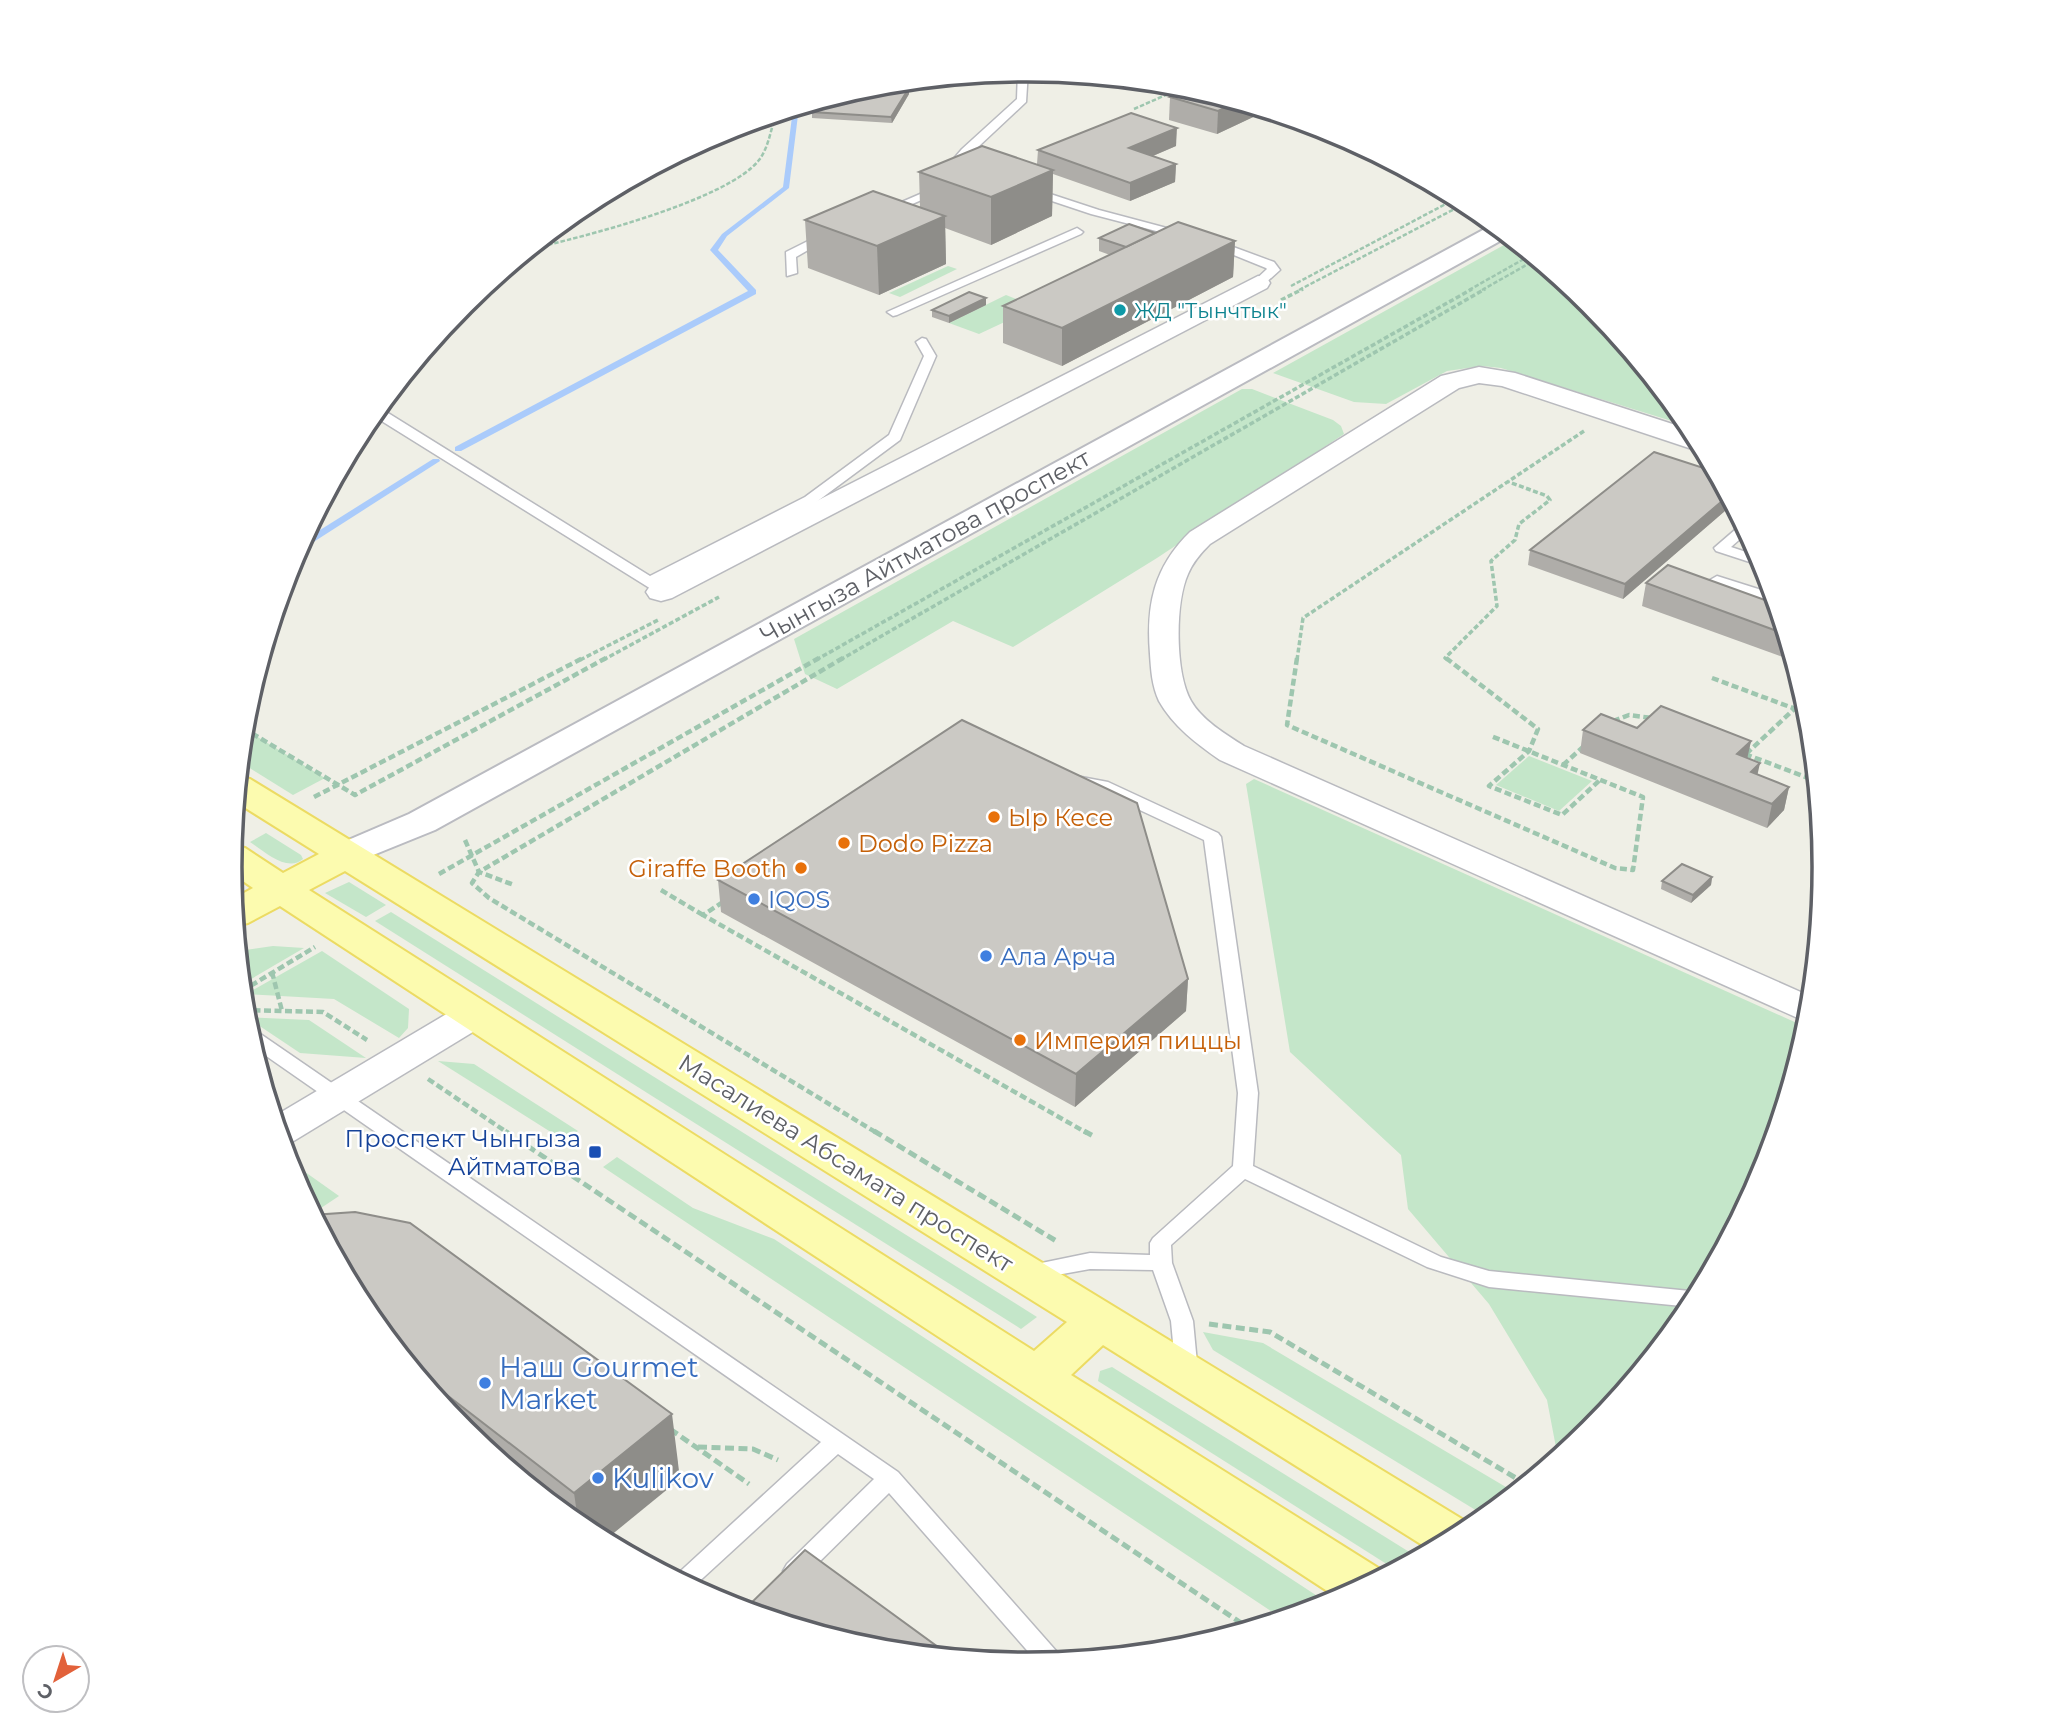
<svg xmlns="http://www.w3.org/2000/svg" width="2054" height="1735" font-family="Montserrat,sans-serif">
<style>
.green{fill:#c4e6c9}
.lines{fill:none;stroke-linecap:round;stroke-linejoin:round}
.stream{fill:#aacbfb;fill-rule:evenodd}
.lane-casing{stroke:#b9babf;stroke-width:3}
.street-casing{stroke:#b9babf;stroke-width:3}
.secondary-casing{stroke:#babbc1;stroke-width:4}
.primary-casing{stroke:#ecdb63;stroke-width:4}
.path-far3{stroke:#9ec6af;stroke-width:2.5;stroke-dasharray:4.5 2;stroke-linecap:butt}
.path-far2{stroke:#9ec6af;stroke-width:3.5;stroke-dasharray:5 2.5;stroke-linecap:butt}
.path-far1{stroke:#9ec6af;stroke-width:4.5;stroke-dasharray:7 3.5;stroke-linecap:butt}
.path{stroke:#9ec6af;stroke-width:5;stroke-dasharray:9 4.5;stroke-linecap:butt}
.lane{fill:#fff;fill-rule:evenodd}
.street{fill:#fff;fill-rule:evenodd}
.secondary{fill:#fff;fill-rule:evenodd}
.primary{fill:#fcfbaf;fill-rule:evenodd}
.wall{fill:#afada9}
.shaded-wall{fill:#8e8d89}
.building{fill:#cbc9c4;stroke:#8e8d89;stroke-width:2}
.culture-dot{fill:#0f9aa8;stroke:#fff;stroke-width:2.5}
.food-dot{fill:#e8710a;stroke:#fff;stroke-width:2.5}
.shop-dot{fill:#3f7fe0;stroke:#fff;stroke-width:2.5}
.transit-dot{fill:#1a4fb4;stroke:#fff;stroke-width:2.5}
.labels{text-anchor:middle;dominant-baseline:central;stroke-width:5;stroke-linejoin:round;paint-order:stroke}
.far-culture-label{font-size:21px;fill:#0d838f;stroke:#fff;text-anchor:start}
.street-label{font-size:24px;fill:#5e6066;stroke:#fff}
.food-label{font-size:24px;fill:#c56008;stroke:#fff;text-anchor:start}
.shop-label{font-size:24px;fill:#366cbe;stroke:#fff;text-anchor:start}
.transit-label{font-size:24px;fill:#164399;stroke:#fff;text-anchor:end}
.near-shop-label{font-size:28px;fill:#366cbe;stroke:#fff;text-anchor:start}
.rim{fill:none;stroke:#5e6066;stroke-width:3.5}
</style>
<rect width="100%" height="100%" fill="#efefe6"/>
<g class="green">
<polygon points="1513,240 1591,304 1691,427 1501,368 1482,366 1447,371 1386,404 1354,402 1273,373"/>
<polygon points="948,266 957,269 900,297 889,293"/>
<polygon points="1006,295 1037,307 979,334 949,323"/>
<polygon points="1242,389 1252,389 1333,420 1341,426 1344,434 1157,558 1013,647 953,621 837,689 805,674 794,639"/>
<polygon points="243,728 325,778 293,795 240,762"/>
<polygon points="1529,756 1592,781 1559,811 1496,785"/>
<polygon points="1254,779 1808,1028 1764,1173 1690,1311 1591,1432 1558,1458 1547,1400 1489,1304 1408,1209 1401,1155 1290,1052 1246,784"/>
<path d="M266,833L301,855L303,859C287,873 264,851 250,842Z"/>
<polygon points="349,882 386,905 366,917 325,893"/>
<polygon points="391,912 1037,1317 1021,1329 375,921"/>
<polygon points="273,946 304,948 241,985 238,951"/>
<polygon points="322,951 409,1009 408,1028 399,1038 334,999 246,994"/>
<polygon points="246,1017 309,1020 366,1058 300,1053"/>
<polygon points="438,1061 474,1064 578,1131 565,1141"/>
<polygon points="617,1157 693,1208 774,1239 1331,1605 1283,1619 603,1167"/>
<polygon points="291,1162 339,1196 312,1214 290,1172 288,1166"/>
<polygon points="1203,1332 1263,1343 1516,1493 1487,1517 1213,1350"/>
<polygon points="1112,1367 1419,1558 1396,1570 1098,1381 1100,1371"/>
</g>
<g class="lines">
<g class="stream">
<polygon points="799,107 789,188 727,236 718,250 756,290 756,294 461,451 455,451 455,447 748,291 710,250 722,234 783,187 793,109"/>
<polygon points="433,459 439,459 440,461 301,550 297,550 301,542"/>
</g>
<defs>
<g id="lane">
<path d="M1028,70L1026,102L962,162L973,168V172C965,174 955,169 950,163L962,149L1017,99L1018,71Z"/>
<polygon points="941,185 947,188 945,190 891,213 881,211"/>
<polygon points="1032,188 1099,210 1193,235 1187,239 1091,214 1028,193 1026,191"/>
<polygon points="1077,228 1083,232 1081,234 897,315 893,316 887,312"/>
<polygon points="824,233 834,235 796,257 797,273 787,276 786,252"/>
<polygon points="1209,241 1217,241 1274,262 1280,270 1262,286 1254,286 1252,283 1267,269 1266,268 1209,245"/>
<polygon points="922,338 926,339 936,356 900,440 815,503 659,583 663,588 656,592 372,415 380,408 650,576 805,497 889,435 924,356 916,342"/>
<polygon points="1743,523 1748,532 1731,547 1761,557 1765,567 1716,551 1714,548"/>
<polygon points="1717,576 1774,594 1776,604 1712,583 1710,580"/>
<polygon points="1076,776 1108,782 1218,833 1221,837 1258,1093 1253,1166 1441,1257 1489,1271 1700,1292 1692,1307 1489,1287 1427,1267 1245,1179 1171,1245 1172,1263 1193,1321 1198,1374 1195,1380 1187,1382 1179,1380 1176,1374 1171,1321 1153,1270 1090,1269 1029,1280 1022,1277 1018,1272 1022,1267 1090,1253 1150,1255 1150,1243 1153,1238 1233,1166 1238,1093 1204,840 1097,790 1070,785 1068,781 1070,777"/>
<polygon points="252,1031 259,1033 898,1472 1065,1661 1039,1664 889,1493 803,1578 795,1581 787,1578 783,1571 787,1564 874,1479 838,1454 692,1588 673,1578 821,1442 252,1046 248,1032"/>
</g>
<g id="street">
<polygon points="1258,276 1267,278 1270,283 1267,288 672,598 661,601 650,598 646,592 650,586"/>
<path d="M1479,367L1515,373L1694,431L1703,449L1689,448L1502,386L1479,383L1459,388L1210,544C1201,553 1193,562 1188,574C1175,603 1175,673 1191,701C1202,720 1225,734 1244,746L1812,997L1809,1023L1220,760C1197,744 1173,726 1159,701C1152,686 1151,670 1150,654C1146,605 1154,567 1190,532L1441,376Z"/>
<polygon points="473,1003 486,1006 492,1015 486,1024 292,1142 282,1145 273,1117 460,1006"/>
</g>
<polygon id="secondary" points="1494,224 1509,236 435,830 346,866 332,863 327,855 332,847 409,814"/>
<path id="primary" d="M238,776L250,779L1475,1527L1432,1551L1103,1345L1071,1375L1383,1571L1385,1576L1341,1600L280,906L248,923L235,926L233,899L253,888L230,872L232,845L245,848L283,873L319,854L236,802ZM345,871L1067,1322L1034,1351L309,890Z"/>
</defs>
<use href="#lane" class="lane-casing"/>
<use href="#street" class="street-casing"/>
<use href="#secondary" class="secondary-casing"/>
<use href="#primary" class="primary-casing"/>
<g class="path-far3">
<polyline points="1134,109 1186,86"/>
<path d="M529,249C581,238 728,200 759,160C769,147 771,128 776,114"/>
<polyline points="1291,286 1457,198"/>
<polyline points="1299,290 1466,203"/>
<polyline points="1469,290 1531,255"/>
<polyline points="1482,290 1537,259"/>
</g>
<g class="path-far2">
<polyline points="1281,300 1303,289"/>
<polyline points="580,660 658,620"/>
<polyline points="603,660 719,597"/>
<polyline points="816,660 1472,289"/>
<polyline points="840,660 1485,289"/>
<polyline points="1297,660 1303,618 1584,431"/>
<polyline points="1448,660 1445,658 1497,606 1491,561 1515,540 1519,524 1550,500 1547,496 1509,482"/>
</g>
<g class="path-far1">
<polyline points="843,658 479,872 472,883 489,898 877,1133"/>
<polyline points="1297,658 1287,725 1615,868 1633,870 1643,797 1491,736"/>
<polyline points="1446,658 1538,729 1529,751 1489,786 1562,815 1600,780"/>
<polyline points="1712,678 1809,714"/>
<polyline points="1613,721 1629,715 1652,718"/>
<polyline points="243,728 355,795 606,658"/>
<polyline points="1745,754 1816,781"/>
<polyline points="1746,754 1805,699"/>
<polyline points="1563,765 1583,747"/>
<polyline points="314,797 583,658"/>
<polyline points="465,840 479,872 514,885"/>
<polyline points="439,874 819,658"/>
<polyline points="661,890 703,915"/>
<polyline points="723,902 703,915 1087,1133"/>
<polyline points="272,972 282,1011"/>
<polyline points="242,991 315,947"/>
<polyline points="243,1010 323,1012 367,1040"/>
<polyline points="428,1079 508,1133"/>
</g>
<g class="path">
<polyline points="505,1131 1250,1629"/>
<polyline points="874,1131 1058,1242"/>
<polyline points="1084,1131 1095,1137"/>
<polyline points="1209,1324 1270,1332 1526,1484"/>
<polyline points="670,1429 749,1484"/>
<polyline points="698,1447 753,1449 778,1460"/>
</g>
<use href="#lane" class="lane"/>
<use href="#street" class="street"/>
<use href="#secondary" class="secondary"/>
<use href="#primary" class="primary"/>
</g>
<g class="wall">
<polygon points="909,94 892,123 812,118 812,112"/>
<polygon points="1170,97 1266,111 1217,134 1169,120"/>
<polygon points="1176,146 1153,156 1176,164 1175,182 1130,201 1053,174 1052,216 991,245 945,228 946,264 879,295 808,268 805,220 920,207 919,172 1037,164 1038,150"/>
<polygon points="1155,233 1235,241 1233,277 1062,366 1003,343 1003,306 1110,255 1099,251 1099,238"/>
<polygon points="986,298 986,305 949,323 932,317 932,310"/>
<polygon points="1716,472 1733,504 1623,599 1528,565 1530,550"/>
<polygon points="1646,583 1776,604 1794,661 1642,606"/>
<polygon points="1637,728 1751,741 1747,758 1758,775 1789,787 1784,810 1767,828 1580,753 1583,730"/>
<polygon points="1712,877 1711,885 1691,903 1661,889 1662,881"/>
<polygon points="718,880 1188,979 1186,1011 1075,1107 721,912"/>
<polygon points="364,1310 680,1479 584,1530 463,1431"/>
</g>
<g class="shaded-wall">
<polygon points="909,88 909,94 892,123 891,117"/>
<polygon points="1237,102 1266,111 1217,134 1218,111"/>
<polygon points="1177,128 1176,146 1129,166 1129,148"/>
<polygon points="1176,164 1175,182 1130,201 1130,183"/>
<polygon points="1053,170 1052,216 991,245 991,197"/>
<polygon points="945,216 946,264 879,295 877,246"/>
<polygon points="1235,241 1233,277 1062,366 1062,328"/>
<polygon points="986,298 986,305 949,323 949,316"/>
<polygon points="1728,496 1733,504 1623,599 1625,584"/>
<polygon points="1751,741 1746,764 1737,754"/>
<polygon points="1760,763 1755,786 1746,795 1751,772"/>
<polygon points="1789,787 1784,810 1767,828 1772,804"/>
<polygon points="1712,877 1711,885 1691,903 1693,895"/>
<polygon points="1188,979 1186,1011 1075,1107 1076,1074"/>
<polygon points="672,1414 680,1479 604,1541 584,1530 579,1527 574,1493"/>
</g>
<g class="building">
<polygon points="870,86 909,88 891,117 812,112 819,101"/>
<polygon points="1190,88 1237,102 1218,111 1170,97"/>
<polygon points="1131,113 1177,128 1129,148 1176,164 1130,183 1038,150"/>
<polygon points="982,146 1053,170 991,197 919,172"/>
<polygon points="873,191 945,216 877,246 805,220"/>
<polygon points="1178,222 1235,241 1062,328 1003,306"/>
<polygon points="1129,224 1155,233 1126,247 1099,238"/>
<polygon points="969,292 986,298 949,316 932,310"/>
<polygon points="1654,452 1716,472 1728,496 1625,584 1530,550"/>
<polygon points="1668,565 1776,604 1785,634 1646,583"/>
<polygon points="1661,706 1751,741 1737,754 1760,763 1751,772 1789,787 1772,804 1583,730 1601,714 1637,728"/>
<polygon points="962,720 1137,803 1188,979 1076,1074 718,880"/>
<polygon points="1682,864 1712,877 1693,895 1662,881"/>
<polygon points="355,1212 410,1223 672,1414 574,1493 408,1365 364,1310 313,1215"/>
<polygon points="805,1550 953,1658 871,1650 743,1611"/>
</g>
<circle class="culture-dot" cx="1120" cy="310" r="7"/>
<g class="food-dot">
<circle cx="994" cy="817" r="7"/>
<circle cx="844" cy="843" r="7"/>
<circle cx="801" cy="868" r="7"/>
<circle cx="1020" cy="1040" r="7"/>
</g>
<g class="shop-dot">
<circle cx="754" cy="899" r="7"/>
<circle cx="986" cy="956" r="7"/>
<circle cx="485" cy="1383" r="7"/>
<circle cx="598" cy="1478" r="7"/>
</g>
<rect class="transit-dot" x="588" y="1145" width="14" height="14" rx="3.5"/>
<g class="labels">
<g class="far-culture-label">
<text x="1134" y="310">ЖД "Тынчтык"</text>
</g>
<g class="street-label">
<text transform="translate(925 546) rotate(-29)">Чынгыза Айтматова проспект</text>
<text transform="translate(846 1163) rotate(32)">Масалиева Абсамата проспект</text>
</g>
<g class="food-label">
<text x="1008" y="817">Ыр Кесе</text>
<text x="858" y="843">Dodo Pizza</text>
<text x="787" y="868" text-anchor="end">Giraffe Booth</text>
<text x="1034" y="1040">Империя пиццы</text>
</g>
<g class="shop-label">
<text x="768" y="899">IQOS</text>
<text x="1000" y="956">Ала Арча</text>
</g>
<g class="transit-label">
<text x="581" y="1138">Проспект Чынгыза<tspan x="581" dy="28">Айтматова</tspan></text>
</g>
<g class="near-shop-label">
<text x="499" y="1367">Наш Gourmet<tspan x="499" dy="32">Market</tspan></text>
<text x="612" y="1478">Kulikov</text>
</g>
</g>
<path d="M0 0H2054V1735H0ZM242 867a785 785 0 1 1 1570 0a785 785 0 1 1-1570 0Z" fill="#fff" fill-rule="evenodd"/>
<path class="rim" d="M242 867a785 785 0 1 1 1570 0a785 785 0 1 1-1570 0Z"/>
<g transform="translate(56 1679) rotate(219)"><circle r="33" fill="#ffffff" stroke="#bfbfc2" stroke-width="2"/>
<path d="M0-5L12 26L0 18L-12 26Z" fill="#e2613a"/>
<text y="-10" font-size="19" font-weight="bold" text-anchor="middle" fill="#5e6066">С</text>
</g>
</svg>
